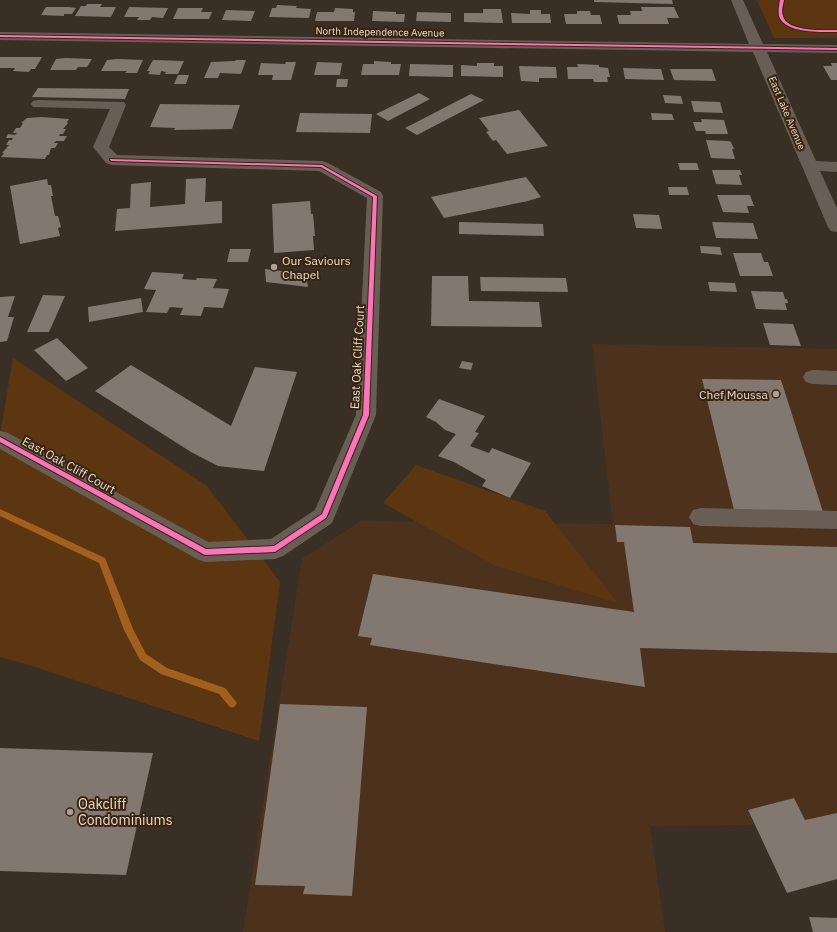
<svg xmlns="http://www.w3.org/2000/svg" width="837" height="932" font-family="'IBM Plex Sans',sans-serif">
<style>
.built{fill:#4c321d}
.green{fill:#5c3611}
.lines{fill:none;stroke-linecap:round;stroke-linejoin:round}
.stream{fill:#a16020;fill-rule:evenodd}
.building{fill:#82786f}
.minor{fill:#695e55;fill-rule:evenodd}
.cycleway-casing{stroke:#392412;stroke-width:2}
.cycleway{fill:#fb73b8;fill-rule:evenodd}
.poi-dot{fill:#ac9f95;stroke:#392412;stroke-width:1.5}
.labels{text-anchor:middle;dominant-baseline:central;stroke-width:4;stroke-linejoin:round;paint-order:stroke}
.far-street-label{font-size:10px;fill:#eadcd1;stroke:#392412}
.poi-label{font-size:12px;fill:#eadcd1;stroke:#392412;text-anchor:start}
.street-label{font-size:12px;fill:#eadcd1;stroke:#392412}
.near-poi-label{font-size:14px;fill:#eadcd1;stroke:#392412;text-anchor:start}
</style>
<rect width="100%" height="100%" fill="#3a2f25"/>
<polygon class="built" points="592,344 837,349 837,813 805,820 794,798 748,810 754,825 650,826 665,932 243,932 302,559 361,521 613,524"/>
<g class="green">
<polygon points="757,0 837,0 837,38 774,38"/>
<polygon points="13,358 207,486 280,582 259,741 26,664 0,657 0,435"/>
<polygon points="416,465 545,511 618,603 496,566 383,503"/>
</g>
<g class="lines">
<polygon class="stream" points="0,509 105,558 133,629 146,654 167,668 225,688 237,703 235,706 232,708 229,706 219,694 161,674 140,660 124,630 99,563 0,516"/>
</g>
<g class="building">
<polygon points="594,0 672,0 673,4 594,2"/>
<polygon points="87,4 102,4 100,7 116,7 111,17 75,16 81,6 86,6"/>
<polygon points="277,5 297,6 296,8 311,9 309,18 269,17 272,8 276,8"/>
<polygon points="46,7 69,7 76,8 72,14 64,14 64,16 41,15"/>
<polygon points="129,7 168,8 163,18 152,17 150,20 137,20 139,17 124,17"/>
<polygon points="641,7 674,7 679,18 667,18 669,24 619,24 617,15 631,15 630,11 642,11"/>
<polygon points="178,8 203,8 201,12 212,12 209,19 173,19"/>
<polygon points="335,8 353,9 353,12 355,12 354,21 315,21 317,12 334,12"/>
<polygon points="483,9 501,9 503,23 464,22 464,13 483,13"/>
<polygon points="226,10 255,11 251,21 222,20"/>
<polygon points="530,10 541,10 541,14 550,14 551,23 512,23 511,13 530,14"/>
<polygon points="373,11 396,12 396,14 405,14 404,22 372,21"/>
<polygon points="577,11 590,11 591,15 600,15 602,24 566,24 564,14 577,14"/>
<polygon points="417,12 451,13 451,22 416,21"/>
<polygon points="0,57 42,57 35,69 31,69 29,72 13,71 15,68 0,68"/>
<polygon points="56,59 66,58 92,59 87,67 78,67 76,70 50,70"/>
<polygon points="117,59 143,60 137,73 125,73 127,71 101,71 107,60"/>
<polygon points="153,60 184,61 178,74 165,74 166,72 161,71 160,75 148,74 150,71 147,71"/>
<polygon points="236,60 246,60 241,74 220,73 218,78 204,78 211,62 235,61"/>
<polygon points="374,61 391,62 391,64 401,64 399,75 361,75 363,64 374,64"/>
<polygon points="286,62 296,62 291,80 272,80 273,75 258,75 261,63 285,64"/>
<polygon points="317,62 342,63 340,75 314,75"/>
<polygon points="477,63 494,63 494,66 503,66 503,77 461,76 461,65 477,66"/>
<polygon points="831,63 837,63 837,80 831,80 823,66 832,66"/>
<polygon points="410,64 453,65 453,77 409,76"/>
<polygon points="577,64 599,65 599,67 608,68 610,77 607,77 608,82 594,82 593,79 568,79 567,67 578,67"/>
<polygon points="519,66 556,67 557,78 539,78 539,82 521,81"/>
<polygon points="623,68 661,69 664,80 625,79"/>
<polygon points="670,69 712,69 716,81 674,80"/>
<polygon points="178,75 189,75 186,84 174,84"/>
<polygon points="337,79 348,79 347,87 336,87"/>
<polygon points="38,88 129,89 125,99 32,97"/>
<polygon points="419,93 430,99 388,121 376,114"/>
<polygon points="471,94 484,100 417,135 405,128"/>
<polygon points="663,95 681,96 683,104 665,103"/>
<polygon points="691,101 720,102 723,113 694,112"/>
<polygon points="160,104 240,105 232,129 174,130 175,128 150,127"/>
<polygon points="519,110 548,146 507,154 496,140 493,141 486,132 489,131 479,118"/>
<polygon points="300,113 372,114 370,133 296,132"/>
<polygon points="651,113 672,114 674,120 652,120"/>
<polygon points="41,117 69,119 67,122 68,123 63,129 66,129 63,134 60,134 59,136 67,136 64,141 56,141 54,143 58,143 55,148 51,148 49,155 47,155 45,159 1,157 4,153 2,153 9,145 6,145 9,140 12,140 13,138 6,138 8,134 15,135 17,133 13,133 16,128 20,128 23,123 21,123 27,118"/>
<polygon points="701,119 724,120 728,134 706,134 705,131 696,131 693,122 702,122"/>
<polygon points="706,140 729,141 731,142 734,149 732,149 735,159 711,158"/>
<polygon points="678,163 697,163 699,170 680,170"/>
<polygon points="712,170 740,170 742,175 739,175 742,185 716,184"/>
<polygon points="526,177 541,197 528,201 444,218 431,197"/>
<polygon points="206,178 205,202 222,201 222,223 115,231 117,209 130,208 131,184 151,182 150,207 185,204 186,179"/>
<polygon points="47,179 48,185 51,185 53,196 51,196 55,216 58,216 61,227 58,228 60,236 20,244 10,186"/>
<polygon points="668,187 687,187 689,195 669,195"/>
<polygon points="717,195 750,195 754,206 747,206 749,213 723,212"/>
<polygon points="310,201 311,214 313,214 315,236 313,236 314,250 274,253 272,204"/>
<polygon points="633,214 659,215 662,229 636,228"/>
<polygon points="459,222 543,224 544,236 459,234"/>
<polygon points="712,222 753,223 758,239 716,238"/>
<polygon points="700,246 720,247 722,255 701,253"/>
<polygon points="230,249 251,249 248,262 227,262"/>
<polygon points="733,253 761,253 764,262 768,262 773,276 740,276"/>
<polygon points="265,269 306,274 308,287 266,282"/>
<polygon points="152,272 184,274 182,279 196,280 197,278 217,279 213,288 229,289 223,308 204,307 201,316 180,315 183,308 170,307 167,313 146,312 156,290 144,289"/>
<polygon points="432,276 468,276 469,301 539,302 542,327 431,326"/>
<polygon points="480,277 566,278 568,292 481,291"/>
<polygon points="708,282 735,283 737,292 710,291"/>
<polygon points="751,291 783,292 785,299 787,299 788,303 785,303 787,310 756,309"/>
<polygon points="43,295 65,296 49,332 27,332"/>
<polygon points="15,296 8,317 14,317 7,341 0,342 0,297"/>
<polygon points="141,298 143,312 89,322 88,307"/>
<polygon points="763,323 793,324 801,346 770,345"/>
<polygon points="57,338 88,368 66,381 34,350"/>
<polygon points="462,361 473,363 471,370 459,368"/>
<polygon points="131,365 231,426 255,367 297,372 264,471 218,466 191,452 95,391"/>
<polygon points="702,379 781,380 823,512 734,510"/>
<polygon points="439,399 485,416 475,432 479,433 470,446 489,453 492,448 531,463 510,498 482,486 486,480 454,462 438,456 456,434 445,430 436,422 426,417"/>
<polygon points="615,525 690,527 693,543 837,547 837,653 640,648 645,687 370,645 372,638 358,636 373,574 634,612 624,542 617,542"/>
<polygon points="280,704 367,707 352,896 303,894 305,886 255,885"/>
<polygon points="0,748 153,753 126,875 0,871"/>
<polygon points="794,798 805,820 837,813 837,879 787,893 748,810"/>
<polygon points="809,917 837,918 837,932 813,932"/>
</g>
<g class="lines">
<g class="minor">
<polygon points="731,0 743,0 763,44 837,45 837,53 767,52 816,161 837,162 837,172 820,171 837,208 837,232 831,231 828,227 753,52 0,40 0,32 749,44"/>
<polygon points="38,100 124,102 126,105 109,147 117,155 322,161 328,163 381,192 383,196 376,415 332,523 283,556 275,559 205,562 197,559 0,449 0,431 8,433 208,542 271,539 315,510 356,415 367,198 319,171 112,165 106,163 93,147 110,109 33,107 31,104 33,101"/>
<polygon points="813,370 837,371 837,385 813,384 806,382 803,377 806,372"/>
<polygon points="701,508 837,511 837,529 701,526 693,524 689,517 693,510"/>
</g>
<defs>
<g id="cycleway">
<path d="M780,0H784C783,5 781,11 783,16C787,32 823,30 837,30V32C822,32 785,34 779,16C778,11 779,5 780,0Z"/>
<polygon points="0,35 837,48 837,50 0,37"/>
<polygon points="110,159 322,165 377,196 369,415 327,516 326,518 275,552 205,555 203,554 0,442 0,437 206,549 274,546 322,514 363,415 373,197 321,167 112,161 110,160"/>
</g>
</defs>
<use href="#cycleway" class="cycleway-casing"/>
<use href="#cycleway" class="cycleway"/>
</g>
<g class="poi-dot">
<circle cx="274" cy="267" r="4"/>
<circle cx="776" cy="394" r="4"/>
<circle cx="70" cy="812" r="4"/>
</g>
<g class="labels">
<g class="far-street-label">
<text transform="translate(380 32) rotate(1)">North Independence Avenue</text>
<text transform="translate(787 113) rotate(67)">East Lake Avenue</text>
</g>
<g class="poi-label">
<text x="282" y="260">Our Saviours<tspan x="282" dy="14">Chapel</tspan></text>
<text x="768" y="394" text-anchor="end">Chef Moussa</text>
</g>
<g class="street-label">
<text transform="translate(357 357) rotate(-87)">East Oak Cliff Court</text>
<text transform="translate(69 465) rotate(29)">East Oak Cliff Court</text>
</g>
<g class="near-poi-label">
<text x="78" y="804">Oakcliff<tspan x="78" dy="16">Condominiums</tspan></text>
</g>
</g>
</svg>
